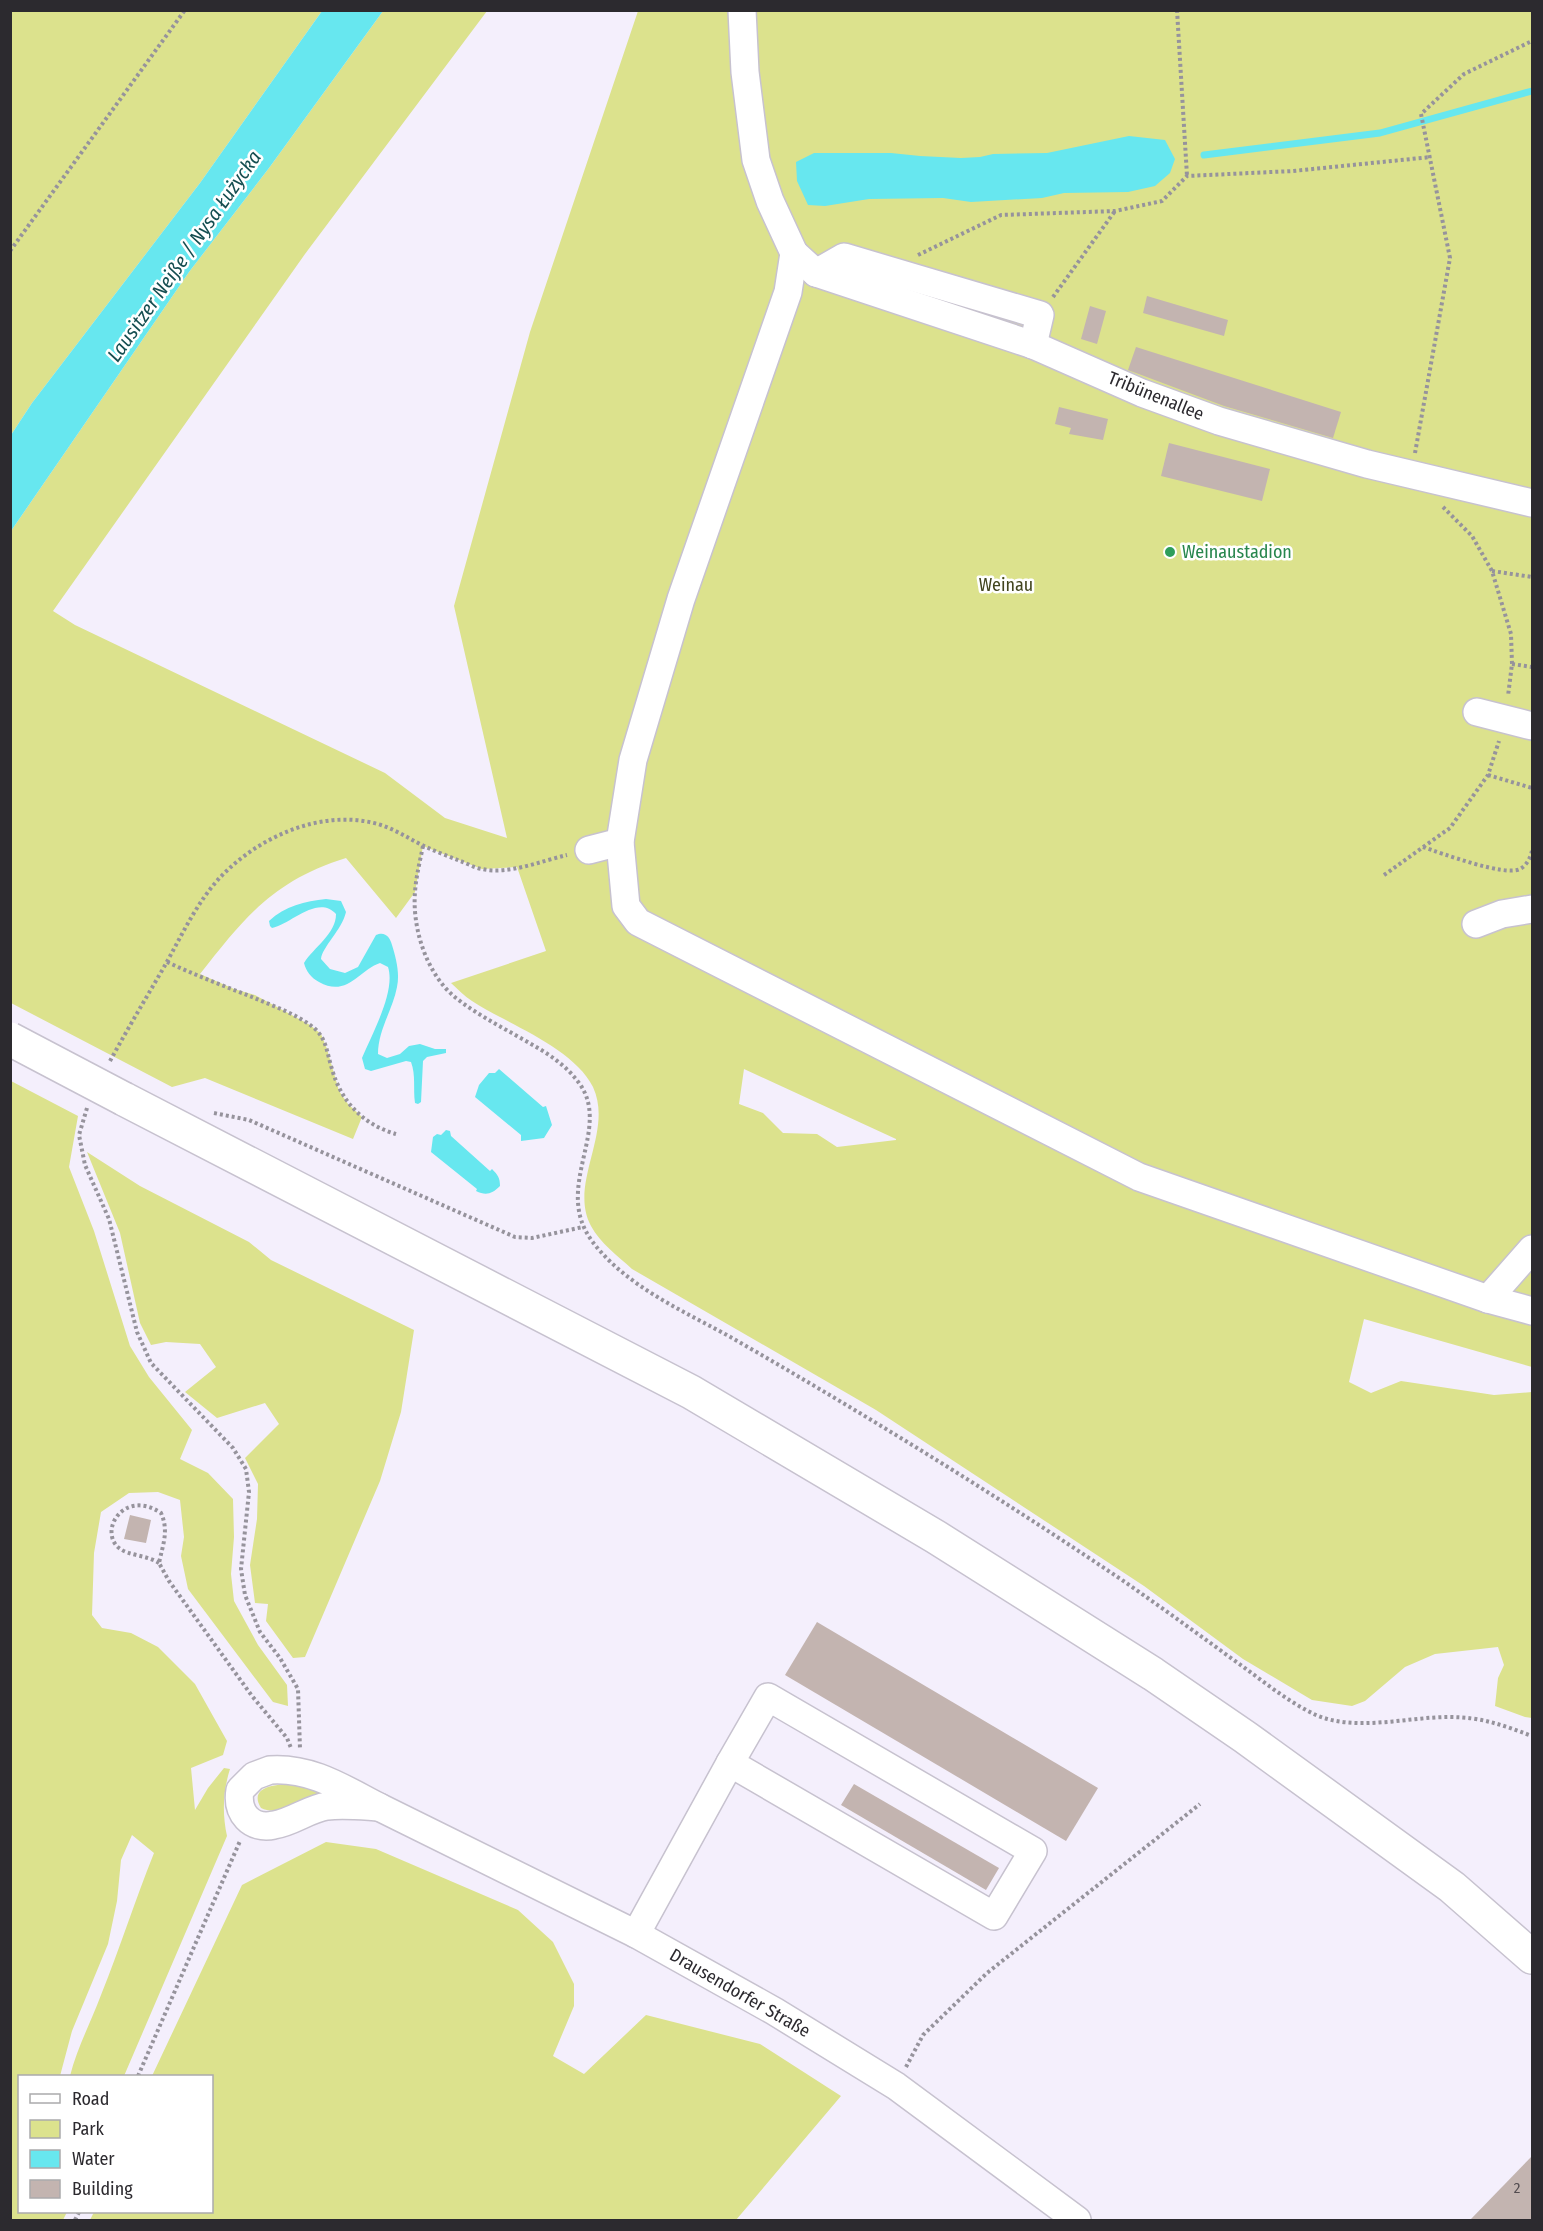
<svg xmlns="http://www.w3.org/2000/svg" width="1543" height="2231" font-family="'Fira Sans Condensed',sans-serif">
<style>
.green{fill:#dce28d;fill-rule:evenodd}
.water{fill:#67e7ef}
.lines{fill:none;stroke-linecap:round;stroke-linejoin:round}
.stream{stroke:#67e7ef;stroke-width:7}
.building{fill:#c3b4b0}
.minor-casing{stroke:#c7c2cf;stroke-width:30}
.highway-casing{stroke:#c7c2cf;stroke-width:36}
.path{stroke:#96939c;stroke-width:4;stroke-dasharray:3 3;stroke-linecap:butt}
.minor{stroke:#fff;stroke-width:27}
.highway{stroke:#fff;stroke-width:33}
.highway-bridge-casing{stroke:#c7c2cf;stroke-width:36;stroke-linecap:butt}
.highway-bridge{stroke:#fff;stroke-width:33}
.leisure-dot{fill:#2e9e5b;stroke:#fff;stroke-width:2}
.labels{text-anchor:middle;dominant-baseline:central;stroke-width:5;stroke-linejoin:round;paint-order:stroke}
.number-label{font-size:15px;fill:#524c4f}
.street-label{font-size:18px;fill:#2c2a2f;stroke:#fff}
.leisure-label{font-size:18px;fill:#27864d;stroke:#fff;text-anchor:start}
.park-label{font-size:18px;fill:#42451f;stroke:#fff}
.water-label{font-size:20px;font-style:italic;fill:#154e51;stroke:#fff}
</style>
<rect width="100%" height="100%" fill="#f4effc"/>
<g class="green">
<polygon points="10,11 322,11 200,183 32,403 11,435"/>
<path d="M383,11H487L305,254L53,611L75,625L385,773L445,818L507,838L454,606L530,332L638,11H1532V1367L1364,1319L1349,1382L1371,1393L1401,1381L1494,1395L1532,1392V1718L1525,1717L1495,1706L1498,1678L1504,1665L1498,1647L1435,1654L1405,1667L1365,1701L1352,1706L1312,1700L1243,1659L1144,1586L876,1410L632,1269C618,1256 600,1243 591,1226C568,1184 614,1132 593,1087C573,1047 507,1024 472,1001C464,996 458,989 451,983L546,951L517,867L482,869L423,846L415,892L396,918L346,858C273,881 246,916 200,974L234,989L255,995L310,1025L321,1034L327,1049L339,1091L348,1104L362,1117L353,1139L205,1078L172,1087L11,1003V531L189,272L269,168ZM744,1069L896,1139V1140L837,1147L817,1134L783,1133L763,1113L739,1104Z"/>
<path d="M11,1081L78,1116L69,1167L94,1231L130,1346L149,1377L192,1430L180,1459L208,1473L233,1499L234,1537L231,1574L234,1601L258,1645L287,1685L288,1706L273,1702L188,1589L181,1556L184,1537L180,1500L158,1492L129,1493L101,1512L94,1553L92,1615L102,1628L131,1633L158,1647L195,1684L227,1741L223,1755L191,1768L195,1810L208,1788L224,1768L230,1769C223,1791 222,1813 227,1836L124,2076H70C77,2048 91,2022 101,1995C120,1948 135,1900 154,1853L132,1835L121,1860L117,1901L108,1944L72,2031L60,2076H20V2212H67L63,2220H10Z"/>
<polygon points="87,1152 140,1186 249,1242 271,1260 414,1330 401,1412 380,1481 305,1657 293,1658 266,1621 268,1604 255,1603 250,1565 257,1519 258,1484 245,1458 279,1424 265,1403 217,1418 185,1392 216,1367 200,1344 166,1342 151,1345 140,1323 120,1233"/>
<path d="M295,1784L317,1791L320,1795C303,1801 279,1817 261,1808C247,1785 280,1784 295,1784Z"/>
<polygon points="326,1842 376,1849 518,1910 553,1942 574,1984 574,2006 553,2056 584,2074 646,2015 760,2044 841,2096 736,2220 90,2220 94,2212 212,2212 212,2076 152,2076 242,1885"/>
</g>
<g class="water">
<polygon points="322,11 383,11 269,168 189,272 11,531 11,435 32,403 200,183"/>
<polygon points="1129,136 1165,140 1175,159 1170,173 1155,186 1128,192 1064,193 1042,198 971,202 943,198 869,199 825,206 808,205 797,181 796,162 814,153 891,153 920,156 961,158 980,157 993,154 1047,153"/>
<path d="M326,899L341,901L346,912C342,930 322,947 321,959L330,969L345,973L358,967L376,935C385,931 390,937 392,945C396,958 400,973 397,987C393,1009 378,1030 378,1054L387,1058L400,1054L409,1046L420,1044L435,1049H446V1053L427,1057L423,1061L421,1102L418,1104L415,1103C413,1089 416,1075 411,1062L406,1061L371,1071L365,1069L362,1058C372,1034 396,991 388,967L380,963C359,970 347,998 319,982C311,978 306,971 304,963C314,947 336,934 336,914C318,894 291,924 272,928L270,926L269,921C285,906 305,901 326,899Z"/>
<polygon points="499,1069 543,1107 546,1106 552,1125 544,1138 521,1141 521,1135 475,1097 479,1085 489,1073 495,1073"/>
<path d="M446,1130L450,1131L451,1136L490,1171L492,1169C498,1175 500,1178 500,1186C492,1194 486,1196 476,1191L477,1189L431,1152L433,1137L437,1134L441,1135Z"/>
</g>
<g class="lines">
<polyline class="stream" points="1204,155 1380,133 1532,91"/>
</g>
<g class="building">
<polygon points="1147,296 1228,320 1224,336 1143,313"/>
<polygon points="1090,306 1106,311 1097,344 1081,339"/>
<polygon points="1136,347 1341,412 1333,438 1224,406 1128,370"/>
<polygon points="1059,407 1108,419 1103,440 1069,434 1071,428 1055,424"/>
<polygon points="1169,443 1270,469 1262,501 1161,476"/>
<polygon points="130,1515 151,1520 146,1543 124,1539"/>
<polygon points="817,1622 1098,1788 1066,1841 785,1675"/>
<polygon points="854,1784 999,1868 986,1890 841,1805"/>
<polygon points="1533,2155 1533,2220 1470,2220"/>
</g>
<g class="lines">
<defs>
<g id="minor">
<polyline points="742,10 745,72 756,160 770,201 794,253 788,292 681,599 633,760 620,842 626,906 638,922 1139,1177 1488,1299 1532,1311"/>
<polyline points="794,253 816,273 1033,345 1142,393 1219,421 1367,464 1532,503"/>
<polyline points="816,273 844,257 1040,315 1033,345"/>
<polyline points="1477,712 1532,726"/>
<polyline points="589,850 620,842"/>
<polyline points="1476,924 1502,914 1532,909"/>
<polyline points="1488,1299 1532,1249"/>
<polygon points="768,1697 1033,1851 994,1916 730,1763"/>
<path d="M270,1770C311,1767 344,1789 379,1807C362,1806 344,1804 327,1806C308,1809 293,1822 274,1825C251,1830 236,1813 240,1790L254,1776Z"/>
<polyline points="379,1807 636,1934 774,2011 896,2086 1077,2220"/>
<polyline points="636,1934 730,1763"/>
</g>
<polyline id="highway" points="124,1099 691,1392 936,1537 1153,1674 1245,1737 1452,1887 1532,1957"/>
</defs>
<use href="#minor" class="minor-casing"/>
<use href="#highway" class="highway-casing"/>
<g class="path">
<polyline points="1177,10 1187,176"/>
<polyline points="10,251 185,10"/>
<polyline points="918,255 1001,215 1115,211 1162,201 1187,176 1293,171 1431,157"/>
<polyline points="1053,297 1115,211"/>
<polyline points="1415,453 1450,258 1421,114 1464,74 1532,41"/>
<polyline points="1443,507 1472,536 1492,571 1511,634 1512,664 1508,696"/>
<polyline points="1492,571 1532,577"/>
<polyline points="1512,664 1532,667"/>
<polyline points="1488,775 1532,788"/>
<path d="M423,846C420,861 416,877 415,892C412,929 427,975 456,998C475,1013 496,1024 517,1036C540,1049 563,1061 579,1083C613,1129 552,1187 592,1241C626,1287 686,1312 734,1339C866,1415 996,1495 1122,1580C1161,1607 1199,1635 1238,1663C1263,1681 1288,1702 1316,1715C1355,1732 1407,1717 1449,1717C1482,1717 1502,1725 1532,1736"/>
<path d="M1423,847C1441,853 1505,877 1520,869C1527,865 1531,857 1532,850"/>
<polyline points="1384,875 1450,828 1488,775 1499,741"/>
<path d="M167,962C195,975 224,986 252,997C273,1006 297,1014 314,1028C327,1039 327,1054 332,1069C341,1102 364,1125 396,1134"/>
<path d="M110,1061C126,1032 143,1003 160,974C177,945 190,915 211,888C249,840 321,806 381,825C396,830 408,838 422,845C434,851 448,856 460,861C467,863 474,868 482,869C508,875 541,861 567,855"/>
<polyline points="87,1108 79,1135 85,1165 109,1219 137,1332 151,1363 233,1448 246,1469 249,1492 241,1569 245,1595 260,1632 280,1658 298,1689 300,1749"/>
<polyline points="214,1113 249,1120 515,1237 532,1238 583,1227"/>
<path d="M159,1563C147,1555 129,1556 119,1548C98,1531 124,1488 161,1513C169,1531 163,1544 159,1563L169,1581L252,1696L287,1738L291,1748"/>
<polyline points="906,2067 923,2035 987,1973 1200,1804"/>
<polyline points="138,2076 240,1841"/>
<polyline points="75,2220 79,2212"/>
</g>
<use href="#minor" class="minor"/>
<use href="#highway" class="highway"/>
<defs>
<polyline id="highway-bridge" points="10,1039 124,1099"/>
</defs>
<use href="#highway-bridge" class="highway-bridge-casing"/>
<use href="#highway-bridge" class="highway-bridge"/>
</g>
<circle class="leisure-dot" cx="1170" cy="552" r="6"/>
<g class="labels">
<g class="number-label">
<text x="1517" y="2188">2</text>
</g>
<g class="street-label">
<text transform="translate(1156 396) rotate(22)">Tribünenallee</text>
<text transform="translate(740 1993) rotate(30)">Drausendorfer Straße</text>
</g>
<g class="leisure-label">
<text x="1182" y="552">Weinaustadion</text>
</g>
<g class="park-label">
<text x="1006" y="585">Weinau</text>
</g>
<g class="water-label">
<text transform="translate(184 256) rotate(-55)">Lausitzer Neiße / Nysa Łużycka</text>
</g>
</g>
<rect width="1543" height="2231" fill="none" stroke="#2c2a2f" stroke-width="24"/>
<rect x="18" y="2075" width="195" height="138" fill="#ffffff" stroke="#abaaac" stroke-width="1.5"/>
<rect x="30" y="2094" width="30" height="9" fill="#ffffff" stroke="#abaaac" stroke-width="1.5"/>
<text x="72" y="2105" font-size="18" fill="#2c2a2f">Road</text>
<rect x="30" y="2120" width="30" height="18" fill="#dce28d" stroke="#abaaac" stroke-width="1.5"/>
<text x="72" y="2135" font-size="18" fill="#2c2a2f">Park</text>
<rect x="30" y="2150" width="30" height="18" fill="#67e7ef" stroke="#abaaac" stroke-width="1.5"/>
<text x="72" y="2165" font-size="18" fill="#2c2a2f">Water</text>
<rect x="30" y="2180" width="30" height="18" fill="#c3b4b0" stroke="#abaaac" stroke-width="1.5"/>
<text x="72" y="2195" font-size="18" fill="#2c2a2f">Building</text>
</svg>
